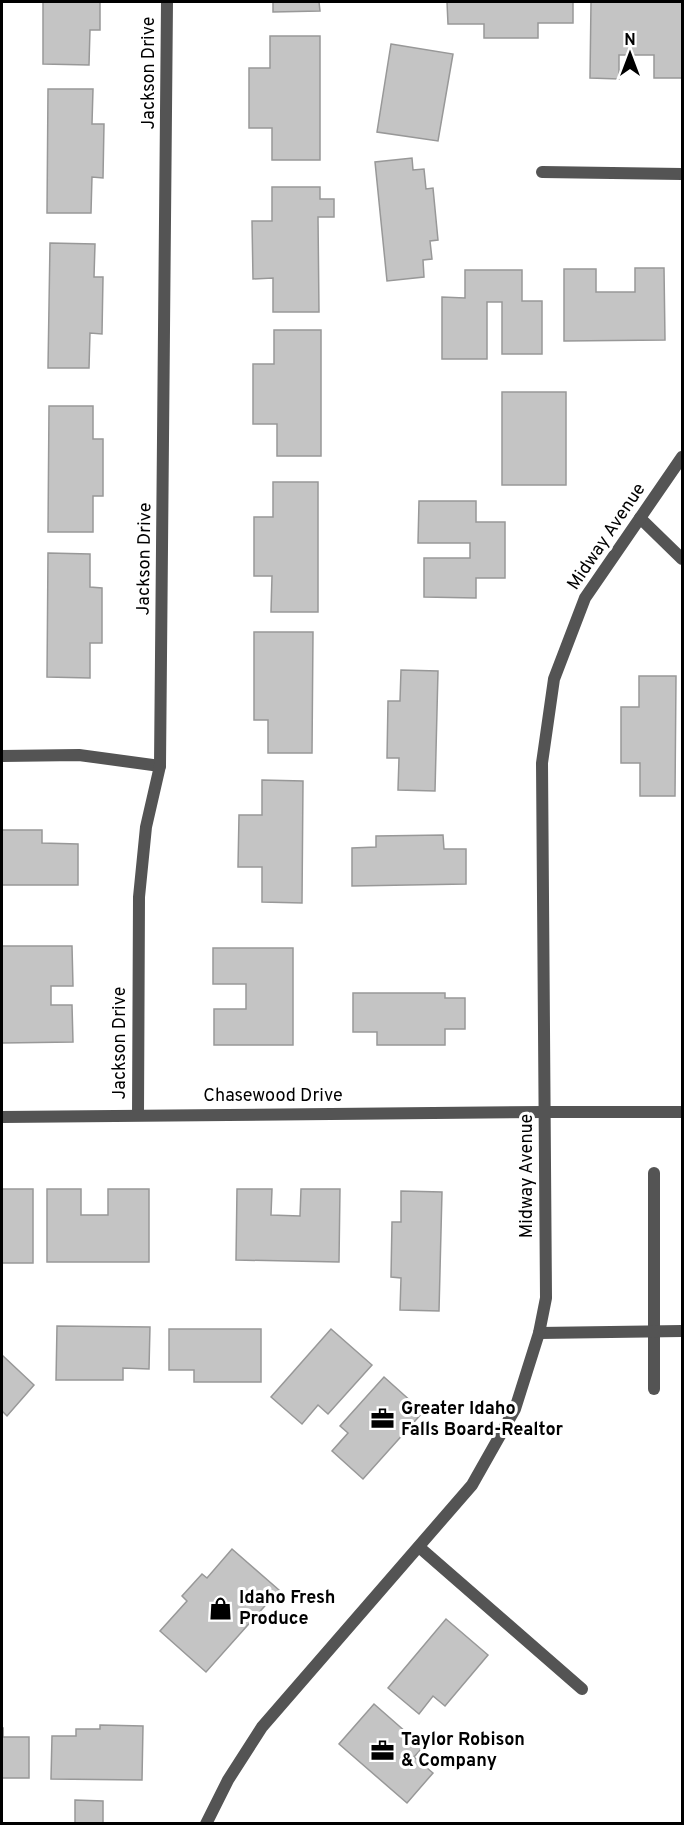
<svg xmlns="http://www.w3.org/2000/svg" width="684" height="1825" font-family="Overpass,sans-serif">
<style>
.building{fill:#c4c4c4;stroke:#989898;stroke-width:1.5}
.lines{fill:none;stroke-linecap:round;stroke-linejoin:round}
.service{stroke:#545454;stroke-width:12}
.minor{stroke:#545454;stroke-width:12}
.tertiary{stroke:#545454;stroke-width:12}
.labels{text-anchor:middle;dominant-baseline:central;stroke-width:6;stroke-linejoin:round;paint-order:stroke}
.street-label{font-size:18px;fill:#000;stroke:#fff}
.poi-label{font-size:18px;font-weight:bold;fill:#000;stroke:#fff;text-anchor:start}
</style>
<rect width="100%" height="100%" fill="#fff"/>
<g class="building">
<polygon points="43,2 100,2 100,30 90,30 89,65 43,64"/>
<polygon points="273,2 319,2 320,11 273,12"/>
<polygon points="447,2 573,2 573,23 538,23 538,38 484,38 484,24 448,24"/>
<polygon points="591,2 682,2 682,78 654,78 654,55 619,55 619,79 590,78"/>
<polygon points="270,36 320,36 320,160 272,160 272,128 249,128 249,68 270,68"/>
<polygon points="391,44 453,54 438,141 377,132"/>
<polygon points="48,89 93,89 92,124 104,124 103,178 92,177 91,213 47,213"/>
<polygon points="412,158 413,170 424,169 426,189 433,188 438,240 430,241 432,259 423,260 424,277 387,281 375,162"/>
<polygon points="272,187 320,187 320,199 334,199 334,217 318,217 319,312 273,312 273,278 253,279 252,221 272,221"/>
<polygon points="50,243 95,244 94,277 103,277 102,334 90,333 89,368 48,368"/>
<polygon points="635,268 664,268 665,340 564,341 564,269 596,269 596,292 635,292"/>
<polygon points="465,270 522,270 522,301 542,301 542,354 502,354 502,302 487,302 487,359 442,359 442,297 465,298"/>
<polygon points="274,330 321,330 321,456 277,456 277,424 253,424 253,364 274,364"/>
<rect x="502" y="392" width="64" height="93"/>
<polygon points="49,406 93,406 93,439 103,439 103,496 93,496 93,532 48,532"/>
<polygon points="273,482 318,482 318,612 271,612 272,576 254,576 254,517 273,517"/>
<polygon points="419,501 476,501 476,522 505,522 505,578 476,578 476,598 424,597 424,558 470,558 470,543 418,543"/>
<polygon points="48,553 90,554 90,587 102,588 102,643 90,643 90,678 47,677"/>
<polygon points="254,632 313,632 312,753 268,753 268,720 254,720"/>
<polygon points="401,670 438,671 435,791 398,790 399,758 387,758 388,701 400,701"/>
<polygon points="639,676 676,676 675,796 640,796 640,763 621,763 621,707 639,707"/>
<polygon points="262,780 303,781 302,903 262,902 262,867 238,867 239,815 262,815"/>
<polygon points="2,830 42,830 42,843 78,844 78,885 2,885"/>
<polygon points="443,835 444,849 466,849 466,884 352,886 352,848 376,847 376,836"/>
<polygon points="2,946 72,946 73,986 51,986 51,1005 72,1005 73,1042 2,1043"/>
<polygon points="213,948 293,948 293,1045 214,1045 214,1009 246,1009 246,984 213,984"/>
<polygon points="353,993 445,993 445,998 465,998 465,1029 445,1029 445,1045 377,1045 377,1032 353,1032"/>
<rect x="2" y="1189" width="31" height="74"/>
<polygon points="47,1189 81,1189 81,1215 108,1215 108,1189 149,1189 149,1262 47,1262"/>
<polygon points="237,1189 272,1189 271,1215 300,1216 301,1189 340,1189 339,1262 236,1260"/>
<polygon points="401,1191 442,1192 439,1311 400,1310 401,1278 391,1277 392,1222 401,1222"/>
<polygon points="57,1326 150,1327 149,1369 123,1368 123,1380 56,1380"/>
<polygon points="169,1329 261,1329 261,1382 194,1382 194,1370 169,1370"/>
<polygon points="331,1329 372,1365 328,1414 318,1405 302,1424 271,1397"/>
<polygon points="2,1355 34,1385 7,1416 2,1411"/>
<polygon points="384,1377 423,1412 363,1479 332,1451 348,1433 340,1426"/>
<polygon points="232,1549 279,1590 206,1672 160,1631 187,1601 182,1596 202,1574 207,1578"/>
<polygon points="446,1619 488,1655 445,1706 433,1696 419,1714 388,1688"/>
<polygon points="374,1704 423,1747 414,1757 433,1773 407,1803 339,1744"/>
<polygon points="100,1725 143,1726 142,1780 51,1779 52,1736 76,1736 76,1729 100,1729"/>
<polygon points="2,1728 3,1728 3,1737 29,1737 29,1778 2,1778"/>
<polygon points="75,1800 103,1801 103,1824 75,1824"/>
</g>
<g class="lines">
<g class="service">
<polyline points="654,1173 654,1389"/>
<polyline points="539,1333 682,1331"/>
<polyline points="419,1547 582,1689"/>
</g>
<g class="minor">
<polyline points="542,172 682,174"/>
<polyline points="640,518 682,559"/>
<polyline points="2,756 79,755 160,766"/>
<polyline points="544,1112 682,1112"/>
<polyline points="138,1115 139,897 146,827 160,766 167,2"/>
</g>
<g class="tertiary">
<polyline points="2,1117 544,1112"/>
<polyline points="206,1824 228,1780 262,1727 472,1485 515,1409 539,1333 546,1298 542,763 554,679 585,598 682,457"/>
</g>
</g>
<defs>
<symbol id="office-bare" viewBox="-9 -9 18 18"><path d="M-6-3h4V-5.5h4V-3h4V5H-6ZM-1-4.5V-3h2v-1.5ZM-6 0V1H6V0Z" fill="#000" stroke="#fff" stroke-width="2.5" paint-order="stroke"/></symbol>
<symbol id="shop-bare" viewBox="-9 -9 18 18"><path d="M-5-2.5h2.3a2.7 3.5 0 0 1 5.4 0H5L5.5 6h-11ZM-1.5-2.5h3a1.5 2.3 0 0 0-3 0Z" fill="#000" stroke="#fff" stroke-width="2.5" paint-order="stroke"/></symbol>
</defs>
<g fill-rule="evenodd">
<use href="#office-bare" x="366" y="1402" width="33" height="33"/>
<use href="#shop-bare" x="204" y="1592" width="33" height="33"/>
<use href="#office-bare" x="366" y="1734" width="33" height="33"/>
</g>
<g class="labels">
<g class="street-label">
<text transform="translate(149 73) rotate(-90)">Jackson Drive</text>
<text transform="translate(607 537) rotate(-56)">Midway Avenue</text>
<text transform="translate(145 559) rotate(-89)">Jackson Drive</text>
<text transform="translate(120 1043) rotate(-90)">Jackson Drive</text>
<text x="273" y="1096">Chasewood Drive</text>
<text transform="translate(527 1176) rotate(-90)">Midway Avenue</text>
</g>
<g class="poi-label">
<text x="401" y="1409">Greater Idaho<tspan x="401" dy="21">Falls Board-Realtor</tspan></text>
<text x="239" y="1598">Idaho Fresh<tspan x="239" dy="21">Produce</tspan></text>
<text x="401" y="1740">Taylor Robison<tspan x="401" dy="21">&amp; Company</tspan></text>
</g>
</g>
<rect width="684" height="1825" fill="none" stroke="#000000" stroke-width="6"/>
<g transform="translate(630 54)" stroke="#ffffff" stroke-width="4.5" paint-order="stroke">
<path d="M0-4.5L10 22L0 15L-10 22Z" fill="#000000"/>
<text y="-9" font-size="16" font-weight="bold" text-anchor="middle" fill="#000000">N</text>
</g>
</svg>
